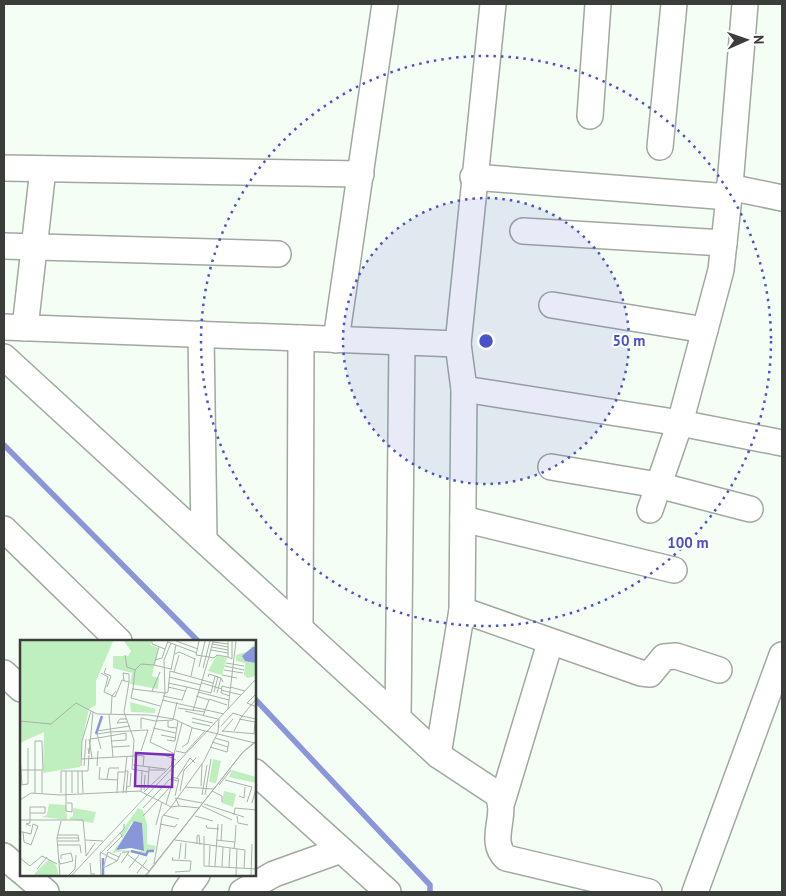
<svg xmlns="http://www.w3.org/2000/svg" width="786" height="896" font-family="'PT Sans',sans-serif">
<style>
.lines{fill:none;stroke-linecap:round;stroke-linejoin:round}
.stream{stroke:#8996da;stroke-width:5.5}
.minor-casing{stroke:#a0a8a0;stroke-width:28}
.minor{stroke:#fff;stroke-width:25}
.ring{fill:none;stroke:#4952c7;stroke-width:2.5;stroke-dasharray:2.5 5}
.inset-river{fill:none;stroke:#8996da;stroke-width:2.5}
.inset-road{fill:none;stroke:#aab1aa;stroke-width:1}
.view{fill:#7b2cbf;fill-opacity:0.15;stroke:#7b2cbf;stroke-width:2.5}
.inset-edge{fill:none;stroke:#3a3d3a;stroke-width:2.5}
.centre{fill:#4952c7;stroke:#fff;stroke-width:2.5}
.ring-label{font-size:15px;text-anchor:middle;font-weight:bold;fill:#4952c7;stroke:#fff;stroke-width:4;stroke-linejoin:round;paint-order:stroke}
</style>
<rect width="100%" height="100%" fill="#f5fef5"/>
<g class="lines">
<g class="stream">
<polyline points="4,445 198,641"/>
<polyline points="255,699 430,885 430,892"/>
</g>
<defs>
<g id="minor">
<polyline points="590,116 598,4"/>
<polyline points="660,147 674,4"/>
<polyline points="4,168 361,174"/>
<polyline points="473,177 729,197 745,4"/>
<polyline points="729,187 782,198"/>
<polyline points="523,231 724,243"/>
<polyline points="4,246 278,254"/>
<polyline points="552,305 705,330"/>
<polyline points="4,327 458,344"/>
<polyline points="25,328 43,169"/>
<polyline points="201,334 204,539"/>
<polyline points="336,340 385,4"/>
<path d="M4,357L438,755L497,794C509,815 487,840 506,858L649,892"/>
<polyline points="464,389 680,423 782,443"/>
<polyline points="551,467 658,485 750,509"/>
<polyline points="650,510 680,423 721,270 729,197"/>
<polyline points="463,519 674,570"/>
<polyline points="4,529 119,641"/>
<polyline points="462,610 641,673 650,674 664,657 676,656 719,670"/>
<polyline points="300,627 301,338"/>
<polyline points="4,673 21,689"/>
<polyline points="398,718 402,342"/>
<polyline points="438,755 462,610 464,389 458,344 493,4"/>
<polyline points="255,772 388,892"/>
<polyline points="502,802 550,643"/>
<polyline points="4,856 21,871"/>
<polyline points="26,875 46,892"/>
<polyline points="185,892 197,875"/>
<polyline points="242,892 274,874 341,850"/>
<polyline points="695,892 782,655"/>
</g>
</defs>
<use href="#minor" class="minor-casing"/>
<use href="#minor" class="minor"/>
</g>
<circle cx="486" cy="341" r="143" fill="#4952c7" fill-opacity=".12"/>
<g class="ring">
<circle cx="486" cy="341" r="143"/>
<circle cx="486" cy="341" r="285"/>
</g>
<g transform="translate(20 640)">
<rect width="236" height="236" fill="#f5fef5"/>
<path d="M0,1H93L76,41V65L69,69L62,100L60,127L23,133L24,92L0,103ZM104,1H131V5L138,8L132,36L139,38L138,49L110,44L112,33L93,28V16H108L111,11ZM236,3V36L227,38L224,34L225,23L216,21V15L226,12ZM197,15L207,18L202,35L188,31ZM110,62L136,69L135,73L111,72ZM193,119L201,121L196,143L189,142ZM212,130L236,137V143L209,137ZM204,151L216,154L213,167L202,163ZM29,164L46,165L47,180L22,177L27,175ZM53,168L76,172L73,183L49,179L53,176ZM118,168L123,170L127,185V204L136,206L135,210L128,211L125,215L104,211L92,213L102,199L101,192ZM112,182L122,183L124,211L96,210ZM29,219L36,225L39,236H16L14,234Z" fill="#bfefbe" fill-rule="evenodd"/>
<path d="M233,7H236V23L225,21L222,16ZM114,181L122,183L124,211L111,208L96,210Z" fill="#8996da"/>
<path class="inset-river" d="M76,94L82,76M111,211L126,215L128,211H134M83,236V218"/>
<path class="inset-road" d="M132,1V4L145,9M156,1L178,9M193,1L189,17L194,18L197,15L208,17V1M148,2L177,13M193,2L208,4M151,3L144,20L145,53L148,52L150,31L193,43M192,4L208,7M139,7L134,25L151,29M192,7L208,10M191,10L208,13M155,14L159,12L175,19M105,15L107,27L115,30L113,49L145,53L130,102L155,114M208,17L212,19V1M135,20L142,18L148,1M206,23L224,26M205,26L224,30M179,27L185,1M86,28L84,33L91,36L87,47M183,28L190,1M115,30L121,24L134,25M151,30L156,5M204,30L223,33M154,32L159,15M81,33L88,37L84,52L95,57L102,40M202,35L217,38M171,36L175,18M149,37L181,45M188,37L189,34L201,38L203,42M102,40L109,42L104,72L114,100L112,129L129,132M104,41L103,33L109,34V42M148,43L167,47M182,43L202,49M148,47L165,51M210,47L225,51M113,48L111,58L140,66M201,50L221,55M132,51L140,32M178,52L209,60L208,69M194,52L198,37M197,53L201,38M237,53L227,63L237,67M143,56L162,60L167,47L191,53L195,36M176,56L189,60L183,76M210,56L201,53L202,46L210,48M189,59L207,65M142,60L204,74M209,60L216,1M158,68L185,72M165,71L198,79M173,71L189,17L176,15L179,1M89,74L93,117M91,74L92,56L96,51M172,78L193,83M107,79H100L97,83L108,82M219,79L235,82M0,81L31,84L56,63L77,74L129,75L154,79L173,88L235,103M135,81L153,80L157,62M148,81V87L157,88M172,82L190,86M201,86L213,73L222,76L237,58M133,88L156,93L158,81M121,89V78L135,81M77,91L110,86M202,91L237,94M214,91L222,76L236,79M90,92L77,94L78,98L106,93V100L91,101M90,92L128,90L121,111M202,92L213,79M234,93L236,72M141,95L156,98M69,99L72,118M70,99L78,98L81,109M147,100L155,101L156,93M192,102L208,107M92,107L110,106M162,107L168,103L172,88M190,107L207,112L209,102L195,98M68,108L69,114L73,72M156,111L165,113L185,91M142,114L156,120M114,115L124,116L123,126M0,117L2,144M61,119L114,116M113,125L146,129M61,126L62,101L71,71M64,126L66,99M77,126L78,111M80,127L79,139L98,140M0,130H22V153M15,130V101H22L23,130M15,130V153M129,130H145M46,131V171L52,172V163H47M58,131V153M62,131L63,153M105,131H108L106,153M152,137L159,139L155,156M157,138L170,118L175,123M87,139L89,128H99M205,140L232,147L227,162M0,145L8,144V108M199,145L211,130M181,146L182,124M107,147L110,146L111,133M128,147L129,127M165,147L193,149M124,150L125,135M121,151L122,131M160,151L164,130L176,118M192,151L202,156V162M124,152L151,126L162,83M41,153V131H68L69,115M52,153V131M97,153L98,132H105M103,153L107,116M182,155L187,125M185,155L191,119M219,156L224,158L225,147M155,158L182,163M156,159L159,166L180,168M0,160L11,153L40,155L120,151L151,167L184,121L198,92L199,79M232,163L237,145M146,164L152,144M184,164L224,177M182,166L212,180M123,168L150,139L158,141M10,173H25V167H10V183L6,184L11,186M143,175L159,179M214,175L215,168L237,170M123,176L152,145M175,176L193,181M217,176L218,183L228,185M0,180H63L65,200L83,201M140,184L155,187L157,184M136,185L142,162M186,185L187,188L199,189M0,192H3L11,194L13,184L18,186L11,205L4,202L3,192M38,195H58L59,201M184,196V226L237,229M37,198H59M65,200L66,216L75,203M155,200L225,210L224,228M196,200L215,202L214,209M38,201H59M201,201L202,184M215,202L216,185M177,204V196L179,195L180,205M38,205H60L61,213M87,211L102,196L100,192M80,212L97,221L101,213M107,214L129,231M153,217L152,220L171,221L170,231L155,232M0,218L10,226L22,216L37,224M159,219L161,203M165,219L166,203M39,220L40,224L53,221L51,213L41,215V219M97,221L83,228L88,212L99,217M70,223L71,234H75M101,223L109,212H102M134,224L142,177L151,167L159,166M189,226L190,206M195,226L198,184M202,227L203,207M209,227L210,208M109,228L119,215M17,229L27,217M117,233L127,220M40,236L37,198L41,181M48,236L55,229L56,215M51,236L237,38M81,236L80,214L104,189V184M125,236L223,112L237,100M126,236L222,113L237,101M216,236L217,209M231,236L232,204"/>
<path class="view" d="M116,113L153,115L152,147L115,146Z"/>
<rect width="236" height="236" class="inset-edge"/>
</g>
<circle cx="486" cy="341" r="8" class="centre"/>
<g class="ring-label">
<text x="629" y="346">50 m</text>
<text x="688" y="548">100 m</text>
</g>
<rect width="786" height="896" fill="none" stroke="#3a3d3a" stroke-width="10"/>
<g transform="translate(746 40) rotate(88)" stroke="#ffffff" stroke-width="4" paint-order="stroke">
<path d="M0-4L9 19L0 12L-9 19Z" fill="#3a3d3a"/>
<text y="-8" font-size="14" font-weight="bold" text-anchor="middle" fill="#3a3d3a">N</text>
</g>
</svg>
